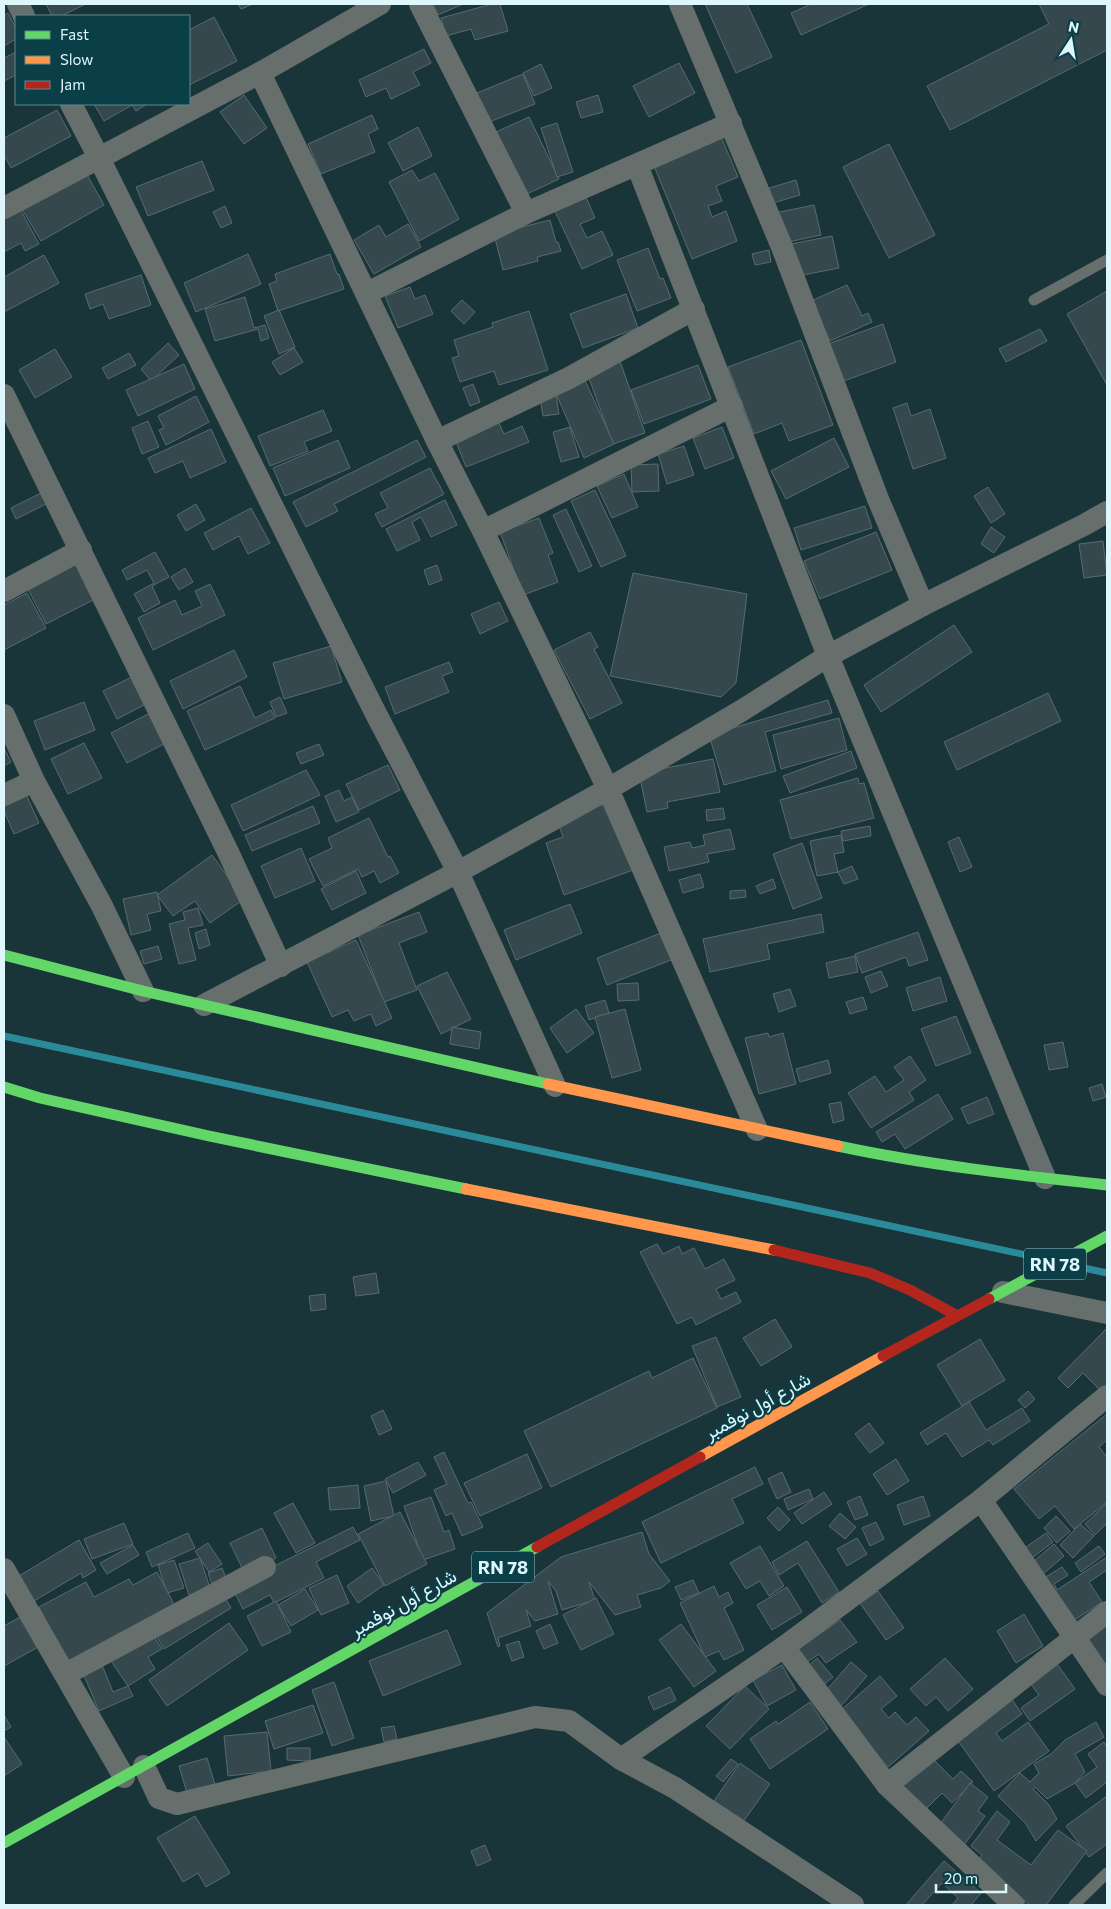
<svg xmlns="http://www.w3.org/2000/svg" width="1111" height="1909" font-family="Commissioner,Vazirmatn,sans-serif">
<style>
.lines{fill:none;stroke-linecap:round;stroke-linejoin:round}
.stream{stroke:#2b8a9a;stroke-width:7}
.building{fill:#34484e;stroke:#576b71}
.lane{stroke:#666f6c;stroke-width:11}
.street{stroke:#666f6c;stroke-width:22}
.fast{stroke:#63d668;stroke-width:11}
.slow{stroke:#ff974d;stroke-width:11}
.jam{stroke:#b3261e;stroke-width:11}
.labels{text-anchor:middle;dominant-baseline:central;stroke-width:4;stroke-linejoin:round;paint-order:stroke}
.shield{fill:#0b3f48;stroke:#9fc0c6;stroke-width:1}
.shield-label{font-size:18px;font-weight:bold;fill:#def7fc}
.street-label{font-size:19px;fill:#def7fc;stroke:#0b3f48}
</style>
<rect width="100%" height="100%" fill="#19353a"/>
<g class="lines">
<g class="stream">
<polyline points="4,1036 1045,1259"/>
<polyline points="1070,1265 1107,1273"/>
</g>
</g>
<g class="building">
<polygon points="46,4 86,4 61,16 52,16"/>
<polygon points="238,4 253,4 241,9"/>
<polygon points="433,4 463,4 438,15"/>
<polygon points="492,4 500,4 508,31 475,40 471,29 446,36 441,18"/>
<polygon points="705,4 747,4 772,57 736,73"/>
<polygon points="811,4 869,4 801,35 791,13"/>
<polygon points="1039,4 1107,4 1107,50 950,130 927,86 1049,24"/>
<polygon points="8,13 16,28 16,39 4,46 4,16"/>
<polygon points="214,17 237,61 189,85 189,30"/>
<polygon points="424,49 431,63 413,72 420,85 391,99 386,88 366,97 359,80"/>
<polygon points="16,52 16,75 4,81 4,58"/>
<polygon points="679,63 695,93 649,117 633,86"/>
<polygon points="541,64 552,88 534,96 523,73"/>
<polygon points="523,74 535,104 489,122 477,93"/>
<polygon points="244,95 267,128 244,144 220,112"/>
<polygon points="598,95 603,112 581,118 576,102"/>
<polygon points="94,104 147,104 136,111 132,105 104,121"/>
<polygon points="57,110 71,136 11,168 4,155 4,138"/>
<polygon points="372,115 378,129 368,134 375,152 321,174 308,144"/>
<polygon points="529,117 559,179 527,194 496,132"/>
<polygon points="557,123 573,172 557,177 541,128"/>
<polygon points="418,127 432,156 403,171 388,143"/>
<polygon points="720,134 738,177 716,186 722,201 708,206 712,217 726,211 737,241 692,259 652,161"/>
<polygon points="889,144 935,235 889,258 843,167"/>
<polygon points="202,161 214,190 148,216 136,187"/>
<polygon points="412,170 419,181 435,173 459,219 419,241 389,182"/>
<polygon points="86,173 104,205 41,241 22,209"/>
<polygon points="796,180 800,195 773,203 769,188"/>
<polygon points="584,193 595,218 580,224 587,238 602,231 613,255 582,269 553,207"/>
<polygon points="814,205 821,235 788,242 775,213"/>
<polygon points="225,206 232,223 221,228 213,212"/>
<polygon points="20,209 39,244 25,251 21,243 4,252 4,218"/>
<polygon points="550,220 556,242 558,242 561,251 537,257 538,261 503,270 494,234"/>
<polygon points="408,224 421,247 374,274 354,240 379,225 386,237"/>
<polygon points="832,236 839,268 798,276 791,244"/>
<polygon points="648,248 660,279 663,278 671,298 637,311 617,260"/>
<polygon points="769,250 771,262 755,265 752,254"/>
<polygon points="248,254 261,284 196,312 184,283"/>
<polygon points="330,254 337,274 339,274 344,289 278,311 269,284 277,281 275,274"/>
<polygon points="44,255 59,283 4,312 4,277"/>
<polygon points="141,275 151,305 109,319 103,304 90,309 85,294"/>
<polygon points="847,285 862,316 868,313 872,322 830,341 811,301"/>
<polygon points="410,287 415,299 425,295 433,314 398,328 385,296"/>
<polygon points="1107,291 1107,385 1067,314"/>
<polygon points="626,294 638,328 583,348 570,314"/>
<polygon points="245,297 254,328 265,325 269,338 261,341 258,329 215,341 205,309"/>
<polygon points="462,300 475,312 464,324 451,311"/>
<polygon points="279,310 295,347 279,354 264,316"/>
<polygon points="529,311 548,370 499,385 494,371 460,382 452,358 459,356 454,340 493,327 492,323"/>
<polygon points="883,324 896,362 841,382 828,344"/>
<polygon points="1040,329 1047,341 1006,362 999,349"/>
<polygon points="801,340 833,425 789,441 782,423 754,434 728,367"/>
<polygon points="168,343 179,355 151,381 141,369"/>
<polygon points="294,348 303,362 280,375 272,362"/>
<polygon points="55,349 72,377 35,398 19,370"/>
<polygon points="129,353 136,365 108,379 102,368"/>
<polygon points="620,361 645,433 613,444 587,373"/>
<polygon points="184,364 195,389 138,416 126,390"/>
<polygon points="698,365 711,399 644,424 631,390"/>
<polygon points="583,376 614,444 584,458 554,389"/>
<polygon points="473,384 480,402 470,406 463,388"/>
<polygon points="556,395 559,414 543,416 540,398"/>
<polygon points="196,396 209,422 166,445 159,430 164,428 158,416"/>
<polygon points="907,403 911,416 930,409 946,458 913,469 893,408"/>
<polygon points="323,410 332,431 304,442 308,451 270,466 258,436"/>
<polygon points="148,421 159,447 142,454 132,428"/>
<polygon points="498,421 504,434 522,426 529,442 466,467 455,439"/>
<polygon points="570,427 579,457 561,462 553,432"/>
<polygon points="722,427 734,458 705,469 693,438"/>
<polygon points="211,429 226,462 190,478 183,461 155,473 148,458"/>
<polygon points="834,438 849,467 786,499 771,471"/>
<polygon points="338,440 350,468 285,496 273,468"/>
<polygon points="417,440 426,457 334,504 338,511 306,527 293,502"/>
<polygon points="684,446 694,475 667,484 658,454"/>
<polygon points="658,464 659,491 632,492 631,465"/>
<polygon points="430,468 444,494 382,527 375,514 388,508 380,493"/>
<polygon points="624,474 638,507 612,518 597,486"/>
<polygon points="988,487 1005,514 991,523 974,496"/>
<polygon points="595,490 626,556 601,567 571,501"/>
<polygon points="43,492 48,503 16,519 11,508"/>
<polygon points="445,500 457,525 431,537 421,517 412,522 420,540 397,551 386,529"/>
<polygon points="196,504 205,520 186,531 177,515"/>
<polygon points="865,506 872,528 801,550 794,528"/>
<polygon points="251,508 270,543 248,554 239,536 213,550 204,533"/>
<polygon points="566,509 592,566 579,572 553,515"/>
<polygon points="539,518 553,553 548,555 558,582 523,595 500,532"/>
<polygon points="991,527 1005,537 994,553 981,544"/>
<polygon points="876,532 892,570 820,599 804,561"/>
<polygon points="1103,541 1107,575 1084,578 1079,544"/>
<polygon points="155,552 169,577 152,586 160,603 144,612 134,594 154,583 147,570 127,580 122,570"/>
<polygon points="78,563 97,598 46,624 28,589"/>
<polygon points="437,565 442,580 429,585 424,570"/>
<polygon points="185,568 193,582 179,590 171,577"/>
<polygon points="633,573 747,594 736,683 721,697 610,676"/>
<polygon points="210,584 225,615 153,650 138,618 175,600 182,615 202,606 195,591"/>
<polygon points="27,593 46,628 4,650 4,605"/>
<polygon points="499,602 508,621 480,634 471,614"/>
<polygon points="954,625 972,652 881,712 864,685"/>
<polygon points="590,632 598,647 594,649 622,703 590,719 554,650"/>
<polygon points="331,646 342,682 284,699 273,663"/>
<polygon points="234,650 247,677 183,709 170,681"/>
<polygon points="449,662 453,672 442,676 449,692 395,714 385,687"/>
<polygon points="136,675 150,702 117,719 103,691"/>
<polygon points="240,686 255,718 271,710 275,718 205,750 187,711"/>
<polygon points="1048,693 1061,721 957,770 944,742"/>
<polygon points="280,697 287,713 276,717 270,702"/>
<polygon points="828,700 832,713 765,732 776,771 724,785 709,735"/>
<polygon points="84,702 95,730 45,750 34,721"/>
<polygon points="152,712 168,742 127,763 111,733"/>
<polygon points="839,718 847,750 781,769 773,735"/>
<polygon points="84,743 102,778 68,794 51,759"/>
<polygon points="319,744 324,755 301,764 296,753"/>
<polygon points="4,748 11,762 4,766"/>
<polygon points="851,751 857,768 790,793 783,776"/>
<polygon points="713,759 720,792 667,802 668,808 647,812 639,773"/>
<polygon points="388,765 400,790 359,810 346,784"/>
<polygon points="306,770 320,795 243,831 231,805"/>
<polygon points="858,778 859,784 864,783 874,818 791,839 780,800"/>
<polygon points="339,790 344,801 352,797 359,812 336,822 325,796"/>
<polygon points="25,792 39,823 14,834 4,811 4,802"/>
<polygon points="610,802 636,869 564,895 546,843 563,837 557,820"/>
<polygon points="313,806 320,823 252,851 245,835"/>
<polygon points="723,808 725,819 707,821 706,810"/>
<polygon points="369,818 388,857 390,856 399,873 380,883 374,871 362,877 358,869 323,886 309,859 332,848 328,838"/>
<polygon points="870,826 871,836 843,841 841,831"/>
<polygon points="730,829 735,849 707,854 709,862 669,871 664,847 690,842 692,848 705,845 703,835"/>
<polygon points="841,835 844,852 834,854 838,872 817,876 810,841"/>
<polygon points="959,837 972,867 960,872 948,842"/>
<polygon points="802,843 822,898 793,909 773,854"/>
<polygon points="301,848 315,881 275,898 261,866"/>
<polygon points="212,855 244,899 210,923 195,901 173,916 157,895"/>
<polygon points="852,866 858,879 844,884 838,872"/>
<polygon points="356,871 366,893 332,910 321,889"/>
<polygon points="700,874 704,887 683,893 679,880"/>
<polygon points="773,879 776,888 760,894 756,886"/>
<polygon points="745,890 746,897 730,899 730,891"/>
<polygon points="157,892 161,911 147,914 151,930 131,935 123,899"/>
<polygon points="570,904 582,933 516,960 504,930"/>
<polygon points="198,908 203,925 188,928 196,960 179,964 169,924 185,920 183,912"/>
<polygon points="419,912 427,932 399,943 417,990 384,1002 358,935"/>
<polygon points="821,914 824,932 767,944 770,959 710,972 703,939"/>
<polygon points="206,929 210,945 199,949 195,933"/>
<polygon points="666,931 676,958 607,985 597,958"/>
<polygon points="918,932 928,960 909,966 906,957 862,973 855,954"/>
<polygon points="356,940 392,1018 376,1026 371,1014 354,1021 348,1010 332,1017 307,962"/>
<polygon points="158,946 162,959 144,964 140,951"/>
<polygon points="855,956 858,972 829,978 826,963"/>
<polygon points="881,971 888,986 871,993 865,977"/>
<polygon points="447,972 471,1019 441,1034 417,986"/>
<polygon points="940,977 947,1001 913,1011 906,988"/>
<polygon points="638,983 639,1000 618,1001 617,984"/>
<polygon points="790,989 796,1006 779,1012 773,994"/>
<polygon points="863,997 867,1009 850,1014 846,1002"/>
<polygon points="605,1000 609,1013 589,1020 585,1006"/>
<polygon points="576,1009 594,1033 567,1053 550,1028"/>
<polygon points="625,1009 641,1070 612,1078 595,1017"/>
<polygon points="956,1016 971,1053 936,1066 921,1029"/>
<polygon points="452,1027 481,1032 479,1049 450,1044"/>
<polygon points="768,1033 769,1037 783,1033 796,1084 759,1094 745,1038"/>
<polygon points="1063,1042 1068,1067 1049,1070 1044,1045"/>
<polygon points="910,1056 926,1080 909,1092 914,1100 871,1128 848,1093 875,1076 886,1092 904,1080 894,1067"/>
<polygon points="828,1060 831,1073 800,1082 796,1069"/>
<polygon points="1102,1084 1106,1097 1093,1101 1089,1088"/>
<polygon points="938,1094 953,1119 905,1149 895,1134 882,1142 876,1132"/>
<polygon points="987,1097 994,1114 968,1124 961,1108"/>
<polygon points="841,1102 844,1120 833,1123 829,1104"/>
<polygon points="657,1244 663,1254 679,1246 682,1254 694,1248 705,1269 724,1259 735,1280 716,1289 721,1299 736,1292 741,1302 696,1325 692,1317 677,1324 640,1252"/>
<polygon points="376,1273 379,1293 356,1296 353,1277"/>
<polygon points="325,1294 326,1309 311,1311 309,1296"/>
<polygon points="775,1319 792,1347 761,1366 743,1338"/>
<polygon points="1107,1328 1107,1393 1105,1395 1083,1373 1068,1388 1058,1378"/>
<polygon points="716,1337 741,1397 717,1407 692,1346"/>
<polygon points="980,1339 1005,1380 962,1406 937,1365"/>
<polygon points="693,1358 717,1408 551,1487 524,1431 649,1371 652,1378"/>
<polygon points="1028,1391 1035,1399 1025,1408 1018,1400"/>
<polygon points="969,1402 986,1430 1022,1408 1030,1421 993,1445 989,1440 962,1457 946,1433 927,1445 920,1433"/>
<polygon points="383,1410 392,1429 379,1435 371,1416"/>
<polygon points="1107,1414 1107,1440 1099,1447 1106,1456 1107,1454 1107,1502 1074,1529 1055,1506 1039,1519 1014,1489"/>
<polygon points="869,1423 884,1443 870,1453 855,1434"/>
<polygon points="444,1452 468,1503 471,1502 483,1527 462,1536 452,1513 446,1516 434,1490 447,1484 434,1457"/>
<polygon points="527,1454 542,1488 480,1516 464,1483"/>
<polygon points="896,1459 909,1481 887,1495 873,1474"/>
<polygon points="418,1462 426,1475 393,1493 385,1479"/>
<polygon points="755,1467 763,1484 732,1499 744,1523 661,1563 642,1522"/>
<polygon points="782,1472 791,1492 777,1499 768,1479"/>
<polygon points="386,1481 394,1516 371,1521 364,1486"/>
<polygon points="358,1485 360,1508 330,1510 328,1488"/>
<polygon points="809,1489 813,1499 788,1510 784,1499"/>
<polygon points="824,1492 832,1504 802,1524 794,1513"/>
<polygon points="860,1496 868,1515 855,1520 847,1502"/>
<polygon points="923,1496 930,1516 904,1525 897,1505"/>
<polygon points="431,1497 444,1532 449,1530 455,1549 423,1560 404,1506"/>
<polygon points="293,1503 315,1543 296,1553 274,1513"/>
<polygon points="1107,1503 1107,1523 1095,1535 1085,1524"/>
<polygon points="778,1507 790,1520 779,1531 767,1518"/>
<polygon points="400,1512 427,1564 385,1586 358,1534"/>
<polygon points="840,1513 856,1527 845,1539 829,1526"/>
<polygon points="1056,1516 1070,1531 1057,1543 1044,1528"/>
<polygon points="876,1522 884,1539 870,1546 862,1528"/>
<polygon points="124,1523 133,1544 92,1559 84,1539"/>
<polygon points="1080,1524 1094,1536 1073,1558 1060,1545"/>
<polygon points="353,1527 360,1540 316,1562 324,1578 274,1603 270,1595 243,1609 232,1587"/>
<polygon points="262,1528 276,1558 244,1572 230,1543"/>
<polygon points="642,1532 649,1554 670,1581 661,1588 637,1595 641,1607 615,1615 589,1582 595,1600 562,1610 556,1591 548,1581 558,1614 535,1621 526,1610 531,1626 498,1638 500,1646 498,1647 487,1613 561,1557"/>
<polygon points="188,1533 195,1548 152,1567 146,1552"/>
<polygon points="1046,1533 1053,1542 1020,1567 1012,1557"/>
<polygon points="857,1538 867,1554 847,1566 837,1549"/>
<polygon points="79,1540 96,1570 83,1578 81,1573 34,1601 19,1576"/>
<polygon points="807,1541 839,1592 822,1603 798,1563 779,1575 772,1562"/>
<polygon points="208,1543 222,1564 209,1572 195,1551"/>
<polygon points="1054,1544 1064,1556 1030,1585 1020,1573"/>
<polygon points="133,1545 139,1555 107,1574 100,1563"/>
<polygon points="760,1546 784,1586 769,1596 760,1581 746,1589 730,1563"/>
<polygon points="1099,1546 1105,1554 1081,1572 1075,1563"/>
<polygon points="1107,1557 1107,1570 1089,1582 1102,1602 1061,1629 1044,1578 1062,1567 1068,1575 1054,1584 1057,1590"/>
<polygon points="200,1558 210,1588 189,1595 179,1564"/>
<polygon points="174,1560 184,1588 167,1593 158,1565"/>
<polygon points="222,1568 226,1578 212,1584 208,1573"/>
<polygon points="372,1568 384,1585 358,1603 347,1586"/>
<polygon points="157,1572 175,1606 68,1662 39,1607 86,1582 94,1597 129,1579 133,1585"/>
<polygon points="337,1575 349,1603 321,1615 309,1588"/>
<polygon points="693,1580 699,1593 681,1600 675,1587"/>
<polygon points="714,1586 719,1597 728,1592 733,1603 724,1608 744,1650 724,1660 719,1651 705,1657 680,1603"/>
<polygon points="787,1587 802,1612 772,1630 757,1605"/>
<polygon points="305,1589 318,1610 291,1626 278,1605"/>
<polygon points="878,1591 904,1628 886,1640 860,1603"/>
<polygon points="224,1596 231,1608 164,1649 157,1637"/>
<polygon points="596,1598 614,1634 581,1650 563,1615"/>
<polygon points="276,1601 291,1632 262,1646 247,1616"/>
<polygon points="1024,1614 1043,1646 1016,1663 997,1631"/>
<polygon points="20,1617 38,1647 4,1666 4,1626"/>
<polygon points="840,1620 857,1642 826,1663 819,1654 804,1664 795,1651"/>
<polygon points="229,1623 248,1650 167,1706 149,1680"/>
<polygon points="550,1624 558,1643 544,1649 536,1631"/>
<polygon points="681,1624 716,1671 694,1687 659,1640"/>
<polygon points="1107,1625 1107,1664 1095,1673 1076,1646"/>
<polygon points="447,1630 461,1664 383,1696 369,1661"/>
<polygon points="153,1635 162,1649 148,1657 155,1669 128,1686 111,1661"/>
<polygon points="519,1641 524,1657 512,1661 506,1645"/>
<polygon points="817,1658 833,1677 822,1686 806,1668"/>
<polygon points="945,1658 973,1689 948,1711 936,1697 926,1706 910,1689"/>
<polygon points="851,1662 867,1676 841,1706 825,1692"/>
<polygon points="1057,1664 1075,1689 1030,1721 1021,1708 1039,1695 1030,1683"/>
<polygon points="102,1665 113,1692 128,1686 133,1696 99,1711 83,1673"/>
<polygon points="782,1665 796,1690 767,1706 753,1680"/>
<polygon points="880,1676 897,1696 881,1709 889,1718 895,1712 907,1725 916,1717 929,1731 888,1767 839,1712"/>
<polygon points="334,1682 354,1738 332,1746 312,1690"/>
<polygon points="745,1686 769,1709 730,1749 706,1726"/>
<polygon points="670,1687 676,1700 654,1710 648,1697"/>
<polygon points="1011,1698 1022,1714 996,1733 1002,1741 1028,1722 1049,1751 994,1791 956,1738"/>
<polygon points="810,1702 828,1729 770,1769 750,1739 776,1721 778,1724"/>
<polygon points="313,1705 323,1733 274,1749 265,1721"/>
<polygon points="4,1715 11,1727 4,1731"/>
<polygon points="1096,1722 1104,1737 1075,1754 1085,1772 1075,1783 1047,1799 1035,1787 1033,1789 1049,1805 1057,1819 1036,1841 1026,1824 998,1796 1020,1773 1030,1782 1039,1773 1034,1764 1051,1754 1065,1740"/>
<polygon points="394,1726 397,1739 384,1742 381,1728"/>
<polygon points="267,1732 271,1771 228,1776 224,1736"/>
<polygon points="4,1737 22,1764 4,1776"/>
<polygon points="1104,1742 1107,1747 1107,1782 1086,1798 1075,1783 1097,1767 1088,1754"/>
<polygon points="287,1748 310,1748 310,1761 287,1760"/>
<polygon points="931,1757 953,1779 961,1771 973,1782 952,1803 942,1793 926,1809 902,1785"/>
<polygon points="207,1758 215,1785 187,1793 179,1766"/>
<polygon points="731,1759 738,1764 723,1782 716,1776"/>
<polygon points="740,1763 770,1784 743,1822 714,1801"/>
<polygon points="970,1783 988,1797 978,1811 985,1816 964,1845 938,1827"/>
<polygon points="1107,1796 1107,1844 1089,1857 1066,1826"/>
<polygon points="997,1811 1010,1822 997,1840 1031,1865 1058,1830 1087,1851 1046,1905 1030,1905 975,1864 982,1855 971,1846"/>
<polygon points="195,1816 230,1873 206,1887 198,1873 183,1882 157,1838"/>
<polygon points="485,1845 491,1860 477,1866 471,1851"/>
<polygon points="944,1861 981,1893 971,1905 952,1905 958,1898 942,1883 922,1905 906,1905"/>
</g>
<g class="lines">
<g class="lane">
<polyline points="1034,300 1107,260"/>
<polyline points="1074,1905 1107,1873"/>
</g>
<g class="street">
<polyline points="18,4 24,16"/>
<polyline points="380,4 260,73 99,158 372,706 458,872 555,1086"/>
<polyline points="420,4 526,213"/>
<polyline points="680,4 782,247 878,499 923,605"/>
<polyline points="260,73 437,441 483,531"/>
<polyline points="637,165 828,656 1045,1178"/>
<polyline points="4,208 99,158 71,104"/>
<polyline points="367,293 526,213 731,123"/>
<polyline points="4,395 228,852 281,966"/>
<polyline points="732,406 483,531 608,789 757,1130"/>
<polyline points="437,441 569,378 694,309"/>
<polyline points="4,591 81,550"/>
<polyline points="4,715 34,781 102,906 143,991"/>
<polyline points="4,795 34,781"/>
<polyline points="204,1005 458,872 608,789 741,711 828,656 923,605 1084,525 1107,512"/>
<polyline points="1003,1292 1107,1313"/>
<polyline points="981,1500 1107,1685"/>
<polyline points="4,1569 124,1777"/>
<polyline points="784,1647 887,1785 1014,1905"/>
<polyline points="66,1674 265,1567"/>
<polyline points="621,1759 784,1647 981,1500 1107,1396"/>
<polyline points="144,1766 159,1798 177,1804 535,1717 569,1721 621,1759 675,1788 853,1905"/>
<polyline points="887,1785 1107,1612"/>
</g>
<g class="fast">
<polyline points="4,955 143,991 548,1084"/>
<polyline points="4,1087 40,1098 209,1136 466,1189"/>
<path d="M838,1146C927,1165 1017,1175 1107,1185"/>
<polyline points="989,1299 1107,1236"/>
<polyline points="4,1843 537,1547"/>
</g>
<g class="slow">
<polyline points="548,1084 838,1146"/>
<polyline points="466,1189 774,1250"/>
<polyline points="700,1457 883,1356"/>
</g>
<g class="jam">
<polyline points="774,1250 870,1273 910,1290 956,1315"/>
<polyline points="883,1356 989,1299"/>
<polyline points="537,1547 700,1457"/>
</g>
</g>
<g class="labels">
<g class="shield">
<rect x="1024" y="1248.5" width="62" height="31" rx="4"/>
<rect x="472" y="1551.5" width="62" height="31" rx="4"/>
</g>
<g class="shield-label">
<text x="1055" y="1264">RN 78</text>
<text x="503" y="1567">RN 78</text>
</g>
<g class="street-label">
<text transform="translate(757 1405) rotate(-29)">شارع أول نوفمبر</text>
<text transform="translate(403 1602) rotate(-29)">شارع أول نوفمبر</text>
</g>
</g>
<rect width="1111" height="1909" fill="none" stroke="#def7fc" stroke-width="10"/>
<rect x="15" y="15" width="175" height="90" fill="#0b3f48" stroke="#5f8990"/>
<rect x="25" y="31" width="25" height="8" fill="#63d668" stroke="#5f8990"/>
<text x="60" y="40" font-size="15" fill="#def7fc">Fast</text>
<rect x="25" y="56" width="25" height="8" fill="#ff974d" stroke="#5f8990"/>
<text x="60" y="65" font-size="15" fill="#def7fc">Slow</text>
<rect x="25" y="81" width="25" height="8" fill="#b3261e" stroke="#5f8990"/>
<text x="60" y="90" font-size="15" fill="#def7fc">Jam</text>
<g transform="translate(1071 40) rotate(12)" stroke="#0b3f48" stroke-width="4" paint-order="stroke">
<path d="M0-4L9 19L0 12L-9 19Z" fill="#def7fc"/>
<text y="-8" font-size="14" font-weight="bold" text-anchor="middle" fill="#def7fc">N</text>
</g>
<path d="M936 1884v8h70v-8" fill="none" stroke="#def7fc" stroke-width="2.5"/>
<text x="944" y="1884" font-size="15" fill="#def7fc" stroke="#0b3f48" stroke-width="4" paint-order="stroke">20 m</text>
</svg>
